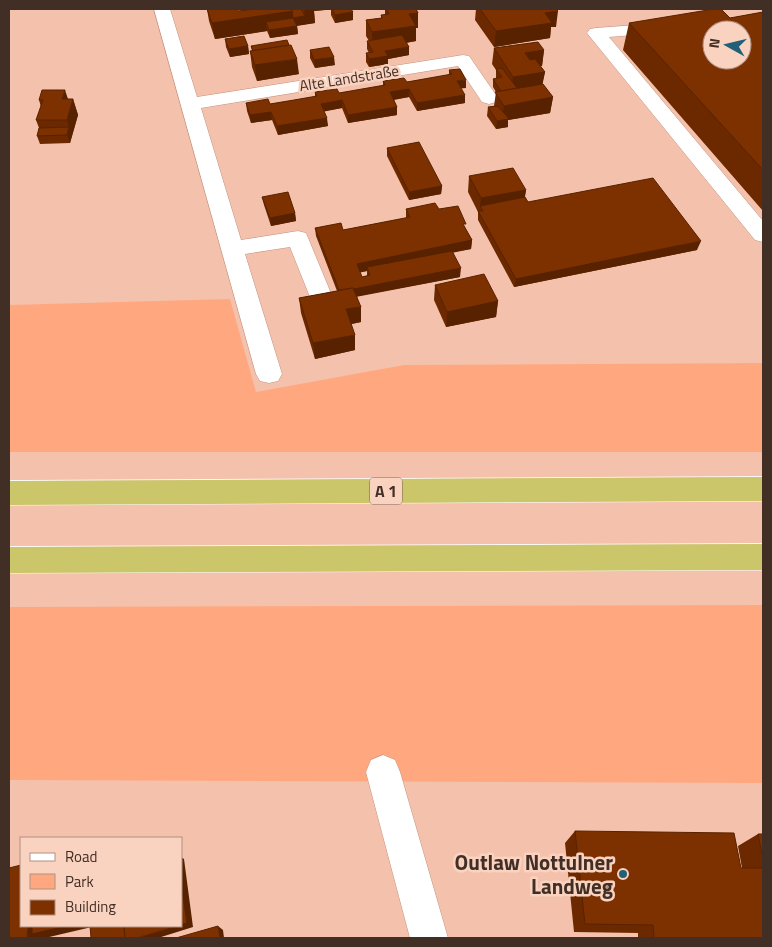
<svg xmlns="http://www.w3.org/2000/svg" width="772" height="947" font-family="'Titillium Web',sans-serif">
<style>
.green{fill:#ffa880}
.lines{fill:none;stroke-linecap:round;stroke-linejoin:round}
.minor-casing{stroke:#c2937e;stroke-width:1}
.highway-casing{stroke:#fff;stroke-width:1}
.minor{fill:#fff;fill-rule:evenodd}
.highway{fill:#ccc66b;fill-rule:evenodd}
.wall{fill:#6c2900;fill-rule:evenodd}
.shaded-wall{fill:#582200}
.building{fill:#7d3000;stroke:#582200;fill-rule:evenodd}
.poi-dot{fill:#216076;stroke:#fad2c0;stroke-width:2}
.labels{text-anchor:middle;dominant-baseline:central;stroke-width:5;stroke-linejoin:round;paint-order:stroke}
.far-street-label{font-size:15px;fill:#412e25;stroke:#fad2c0}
.shield{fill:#fad2c0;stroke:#785f54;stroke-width:1}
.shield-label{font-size:16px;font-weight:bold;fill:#412e25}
.near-poi-label{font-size:21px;font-weight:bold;fill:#412e25;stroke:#fad2c0;text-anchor:end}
</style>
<rect width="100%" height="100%" fill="#f4c2ac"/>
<g class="green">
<polygon points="230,299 256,392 404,365 763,363 763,452 9,452 9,305"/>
<polygon points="763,605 763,783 9,780 9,607"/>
</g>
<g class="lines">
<defs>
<g id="minor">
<polygon points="154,9 170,9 197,97 463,55 469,56 498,98 496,102 489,104 482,102 458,66 201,108 241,240 298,231 306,233 330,291 326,297 318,299 310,297 290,247 245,254 282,374 278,381 269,383 260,381 256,374"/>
<polygon points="664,23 670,24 673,28 670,32 609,37 763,221 763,242 755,240 587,33 590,29 596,28"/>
<polygon points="383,755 395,760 400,772 448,938 410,938 366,772 371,760"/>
</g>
<g id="highway">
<polygon points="763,477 763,501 9,505 9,481"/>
<polygon points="763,544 763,570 9,573 9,547"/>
</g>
</defs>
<use href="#minor" class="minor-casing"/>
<use href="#highway" class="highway-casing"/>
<use href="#minor" class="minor"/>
<use href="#highway" class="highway"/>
</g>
<g class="wall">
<polygon points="207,9 238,11 255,9 325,9 325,10 314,11 315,23 297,26 298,34 270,38 267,31 215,39 209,21"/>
<polygon points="331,9 351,9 353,20 335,23 331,15"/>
<polygon points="385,9 416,9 418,13 418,28 416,28 416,41 406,43 409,47 409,55 388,59 388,64 369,67 366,62 366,53 369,53 367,49 367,41 369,41 366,36 366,20 381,18 381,15 385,15"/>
<polygon points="476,9 556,9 556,27 551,27 550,38 494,47 475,20"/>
<polygon points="763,12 763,211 623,50 629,23 730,18"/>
<polygon points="225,39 248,46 249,54 230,57 226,47"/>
<polygon points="251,46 299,74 257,81 252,67 250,51 252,51"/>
<polygon points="494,48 544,50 542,66 540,66 545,72 542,84 553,97 550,113 508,120 508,127 496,129 487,116 488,107 494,106 496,92 493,87 493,79 496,78 496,70 492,64"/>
<polygon points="310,50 335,65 315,68 310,58"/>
<polygon points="449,70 466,88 461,88 465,103 417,111 409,97 394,100 397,107 397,115 348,123 342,108 324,111 328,126 278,135 272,120 251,123 247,111 246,103 270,104 315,97 315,92 339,93 383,86 383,81 407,82 449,75"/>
<polygon points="73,99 78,115 70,143 40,144 37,136 39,128 36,120 41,107 39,100"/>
<polygon points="387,148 442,186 441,194 409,200 387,156"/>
<polygon points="469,176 526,190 525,197 528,202 697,250 514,287 478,220 478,212 468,192"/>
<polygon points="262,197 295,213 296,221 271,226 264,205"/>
<path d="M406,209H439L465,228L472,240L471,249L453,252L460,277L357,296L361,322L351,324L355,350L315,359L301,313L299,298L337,291L316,236L315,228L343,230L406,218ZM367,271V276L362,277L360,272Z"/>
<polygon points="435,285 498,301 496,317 446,327 434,300"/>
<polygon points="575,831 741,868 742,868 738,846 758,834 763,834 763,938 638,938 638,933 574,932 565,843"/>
</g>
<g class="shaded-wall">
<polygon points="304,9 325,9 325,10 314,11 315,23 294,26 293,18 305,16"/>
<polygon points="293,11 294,26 297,26 298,34 270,38 269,30 266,22 267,31 215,39 212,23"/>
<polygon points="558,11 556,27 551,27 550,38 494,47 496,31 545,13"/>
<polygon points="353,12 353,20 335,23 335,15"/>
<polygon points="418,13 418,28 416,28 416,41 373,48 372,32 409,14"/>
<polygon points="248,46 249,54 230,57 229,49"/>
<polygon points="409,47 409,55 388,59 388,64 369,67 369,59 385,51"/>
<polygon points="544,50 542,66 523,69 525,53"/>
<polygon points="334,57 335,65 315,68 314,60"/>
<polygon points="297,59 299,74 257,81 255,65"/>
<polygon points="545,72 542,87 511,92 513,77"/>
<polygon points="466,80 466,88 456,89 457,81"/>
<polygon points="409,89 409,97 390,100 390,92"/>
<polygon points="65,90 70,105 62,99"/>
<polygon points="465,95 465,103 417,111 417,103"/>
<polygon points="553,97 550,113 508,120 508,127 496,129 497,121 502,120 504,106"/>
<polygon points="73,99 78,115 70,143 67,135 69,127 67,120"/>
<polygon points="342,100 342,108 322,112 321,104"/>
<polygon points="397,107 397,115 348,123 348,115"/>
<polygon points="271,112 272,120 251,123 250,115"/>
<polygon points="327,118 328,126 278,135 277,126"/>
<polygon points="442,186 441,194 409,200 409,192"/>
<polygon points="526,190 523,205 483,211 480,206 481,198"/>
<polygon points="295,213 296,221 271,226 270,218"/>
<polygon points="472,240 471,249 368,270 367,267 367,271 358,273 357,264"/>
<polygon points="701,241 697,250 514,287 516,279"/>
<polygon points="461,268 460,277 340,300 339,292"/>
<polygon points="498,301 496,317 446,327 447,312"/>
<polygon points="361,307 361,322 347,325 346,309"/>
<polygon points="355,335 355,350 315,359 313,343"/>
<polygon points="181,857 184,859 193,927 158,938 137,938 177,926 181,926"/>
<polygon points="28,926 96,926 45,938 27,938"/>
<polygon points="218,926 223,930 224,938 220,938"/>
</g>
<g class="building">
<polygon points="207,9 237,9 238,11 256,9 292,9 293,11 212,23"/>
<polygon points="292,9 301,9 305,16 293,18"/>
<polygon points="332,9 351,9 353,12 335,15"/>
<polygon points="386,9 416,9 418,13 409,14 416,26 372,32 366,20 382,18 381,15 389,14"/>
<polygon points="480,9 556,9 558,11 545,13 552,23 496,31"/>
<path d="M714,9H721L730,18L763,12V170L629,23ZM712,30H742V60H712Z"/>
<polygon points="293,18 297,26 269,30 266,22"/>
<polygon points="402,35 409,47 385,51 388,56 369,59 366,53 373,52 367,41"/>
<polygon points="244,36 248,46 229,49 225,39"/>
<polygon points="287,40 289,45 253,51 251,46"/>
<polygon points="538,42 544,50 525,53 530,60 535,59 545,72 513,77 494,48"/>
<polygon points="291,45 297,59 255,65 250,51"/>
<polygon points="329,47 334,57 314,60 310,50"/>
<polygon points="502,68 517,88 501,91 493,79 502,77 496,69"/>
<polygon points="460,69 466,80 457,81 465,95 417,103 409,89 390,92 397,107 348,115 342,100 332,102 321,104 327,118 277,126 271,112 250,115 246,103 268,99 270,104 294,100 317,96 315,92 337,89 339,93 385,85 383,81 404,78 407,82 452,74 449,70"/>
<polygon points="543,84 553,97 504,106 495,92"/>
<polygon points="42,90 65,90 62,99 73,99 67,120 36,120 43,100 39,100"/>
<polygon points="498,106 509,119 497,121 488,107"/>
<polygon points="69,127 67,135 37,136 39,128"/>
<polygon points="419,142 442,186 409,192 387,148"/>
<polygon points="513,168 526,190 481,198 469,176"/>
<polygon points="653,178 701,241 516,279 478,211 483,211 480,206 525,197 528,202"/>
<polygon points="288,192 295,213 270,218 262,197"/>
<polygon points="435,203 439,209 458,206 466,224 463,224 472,240 357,264 362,277 370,275 367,267 452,251 461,268 354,289 353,288 339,290 315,228 341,223 343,230 410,217 406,209"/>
<polygon points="484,274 498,301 447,312 435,285"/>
<polygon points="353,288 361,307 346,309 355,335 313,343 299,298"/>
<polygon points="575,831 734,833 741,868 763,868 763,938 654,938 653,925 585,924"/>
<polygon points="758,834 763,834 763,859"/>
<polygon points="21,865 21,926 28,926 27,938 9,938 9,868"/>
<polygon points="181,883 187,923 181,925"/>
<polygon points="32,926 67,926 32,934"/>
<polygon points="90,926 124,926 125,938 91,938"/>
<polygon points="124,926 177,926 137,938 125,938"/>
<polygon points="218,926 220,938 176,938"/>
</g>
<circle class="poi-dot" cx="623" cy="874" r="5"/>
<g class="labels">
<g class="far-street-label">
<text transform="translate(349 78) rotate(-9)">Alte Landstraße</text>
</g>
<rect class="shield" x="370" y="477.5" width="32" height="27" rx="4"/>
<g class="shield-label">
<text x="386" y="491">A 1</text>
</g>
<g class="near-poi-label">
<text x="613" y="862">Outlaw Nottulner<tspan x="613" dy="24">Landweg</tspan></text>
</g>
</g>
<rect width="772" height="947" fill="none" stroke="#412e25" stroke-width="20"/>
<rect x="20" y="837" width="162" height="90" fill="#fad2c0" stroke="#b09082"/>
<rect x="30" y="853" width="25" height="8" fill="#ffffff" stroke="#b09082"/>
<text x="65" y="862" font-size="15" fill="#412e25">Road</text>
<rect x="30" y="874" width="25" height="15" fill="#ffa880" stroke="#b09082"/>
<text x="65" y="887" font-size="15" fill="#412e25">Park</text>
<rect x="30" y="900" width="25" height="15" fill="#7d3000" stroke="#b09082"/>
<text x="65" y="912" font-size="15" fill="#412e25">Building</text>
<g transform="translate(727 45) rotate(278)"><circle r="24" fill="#fad2c0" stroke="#b09082"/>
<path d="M0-4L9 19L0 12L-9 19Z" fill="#216076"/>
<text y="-8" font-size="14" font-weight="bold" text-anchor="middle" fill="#412e25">N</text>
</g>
</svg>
